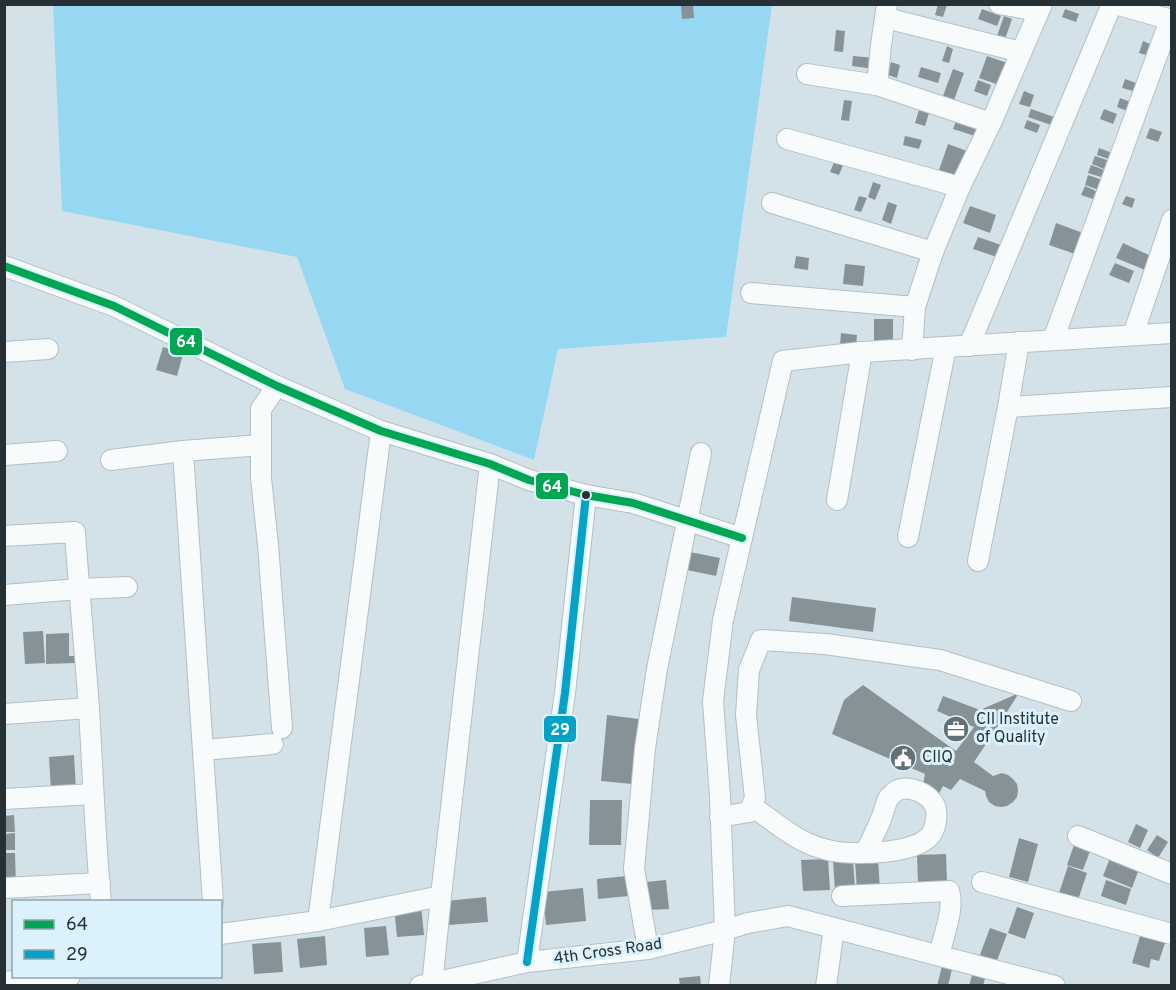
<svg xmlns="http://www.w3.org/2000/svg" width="1176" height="990" font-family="Overpass,sans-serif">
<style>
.green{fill:#96d8f2}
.building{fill:#879297}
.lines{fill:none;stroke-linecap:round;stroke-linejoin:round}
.minor-casing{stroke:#b3bfc4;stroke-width:22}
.minor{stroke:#f8fbfc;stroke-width:20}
.bus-1-casing{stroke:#dbf2fd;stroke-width:12}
.bus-2-casing{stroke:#dbf2fd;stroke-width:12}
.bus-1{stroke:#00a651;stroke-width:8}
.bus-2{stroke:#02a3c6;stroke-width:8}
.bus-dot{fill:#263136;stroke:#dbf2fd;stroke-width:2}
.labels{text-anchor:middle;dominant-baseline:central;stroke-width:6;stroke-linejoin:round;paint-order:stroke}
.poi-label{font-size:16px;fill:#263136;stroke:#dbf2fd;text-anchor:start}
.street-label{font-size:16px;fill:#263136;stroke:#dbf2fd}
.line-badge{stroke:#dbf2fd;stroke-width:2}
.badge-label{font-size:16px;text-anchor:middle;font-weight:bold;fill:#fff}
</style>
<rect width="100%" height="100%" fill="#d3e2e9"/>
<polygon class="green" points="53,5 772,5 726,337 558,349 534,460 345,389 297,257 62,211"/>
<g class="building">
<polygon points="681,4 693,4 694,18 682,19"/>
<polygon points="938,4 947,5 943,17 935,15"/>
<polygon points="982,9 1001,16 997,26 978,19"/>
<polygon points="1065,9 1079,14 1076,22 1062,17"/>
<polygon points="1004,16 1012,19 1003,45 995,42"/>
<polygon points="836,30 845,31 843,52 834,51"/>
<polygon points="1143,41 1150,44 1146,55 1139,53"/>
<polygon points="947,46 953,49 949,63 942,61"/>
<polygon points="853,56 875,58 874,69 852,66"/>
<polygon points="987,56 1007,63 999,85 979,78"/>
<polygon points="891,62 900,65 897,78 888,75"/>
<polygon points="921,67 941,73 938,83 918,77"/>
<polygon points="953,69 964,73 954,100 943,96"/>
<polygon points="1125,79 1136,83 1133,91 1122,88"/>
<polygon points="978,80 991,85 987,96 974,91"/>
<polygon points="1024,91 1034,95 1030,107 1019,104"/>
<polygon points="1120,98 1133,103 1130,112 1117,107"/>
<polygon points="844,100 852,101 849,121 841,120"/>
<polygon points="1031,109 1057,118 1054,126 1028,117"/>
<polygon points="1104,109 1117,114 1113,124 1100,119"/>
<polygon points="919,110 929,113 925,126 915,123"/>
<polygon points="957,118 979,126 975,136 953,129"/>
<polygon points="1027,120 1040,125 1037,133 1024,128"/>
<polygon points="1150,128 1162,132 1158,142 1146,138"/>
<polygon points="905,136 922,140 919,149 903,145"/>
<polygon points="948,144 967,151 958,177 939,170"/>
<polygon points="1099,148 1115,154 1112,160 1097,155"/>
<polygon points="1095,156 1107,160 1104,169 1092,164"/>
<polygon points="835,160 844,163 839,175 830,172"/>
<polygon points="1091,165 1104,170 1101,177 1088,173"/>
<polygon points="1088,175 1102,180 1099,190 1085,185"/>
<polygon points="873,182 881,185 875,200 868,197"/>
<polygon points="1085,186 1096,191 1093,199 1081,195"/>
<polygon points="859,196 867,198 861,212 854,210"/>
<polygon points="1126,196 1135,199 1132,208 1122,204"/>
<polygon points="888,202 897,205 891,224 882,220"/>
<polygon points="970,206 996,215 990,233 963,223"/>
<polygon points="1056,223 1083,233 1075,254 1049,245"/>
<polygon points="978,237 1004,246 1000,258 973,249"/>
<polygon points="1123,243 1151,256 1145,270 1116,258"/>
<polygon points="796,256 809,258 808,270 794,268"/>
<polygon points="1115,263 1134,271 1129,283 1109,275"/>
<polygon points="845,264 865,266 863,286 843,284"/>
<polygon points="874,319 893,319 893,347 874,346"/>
<polygon points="841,333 857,335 856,347 840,345"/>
<polygon points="163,347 183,354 177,376 156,370"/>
<polygon points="690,552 720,558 716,576 687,570"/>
<polygon points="792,597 876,608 873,632 789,621"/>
<polygon points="43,631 45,663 25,664 23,632"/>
<polygon points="69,633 69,656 75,656 75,663 46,664 46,634"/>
<polygon points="863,685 956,751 974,727 937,711 943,696 980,710 1019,693 998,726 974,762 993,776 1002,773 1008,775 1013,779 1017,784 1018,790 1017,797 1013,802 1007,806 1001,807 995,806 989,802 986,796 985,791 960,779 951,790 943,786 935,801 922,790 925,774 832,734 844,700"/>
<polygon points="607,715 639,719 632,784 601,781"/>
<polygon points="74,755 76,791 51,792 49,757"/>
<polygon points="590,800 622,800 621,845 589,845"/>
<polygon points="14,815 15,832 4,832 4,816"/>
<polygon points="1136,824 1148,830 1140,848 1128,842"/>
<polygon points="15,833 15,850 4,850 4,834"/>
<polygon points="1157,835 1168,842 1158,858 1147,850"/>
<polygon points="1019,838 1038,844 1028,882 1009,877"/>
<polygon points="1074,845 1090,851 1083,870 1067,865"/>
<polygon points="4,853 15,853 16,886 4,886"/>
<polygon points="946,854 947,883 918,884 917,855"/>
<polygon points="1110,858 1139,869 1132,888 1103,876"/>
<polygon points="828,859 830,890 803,891 801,860"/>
<polygon points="878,859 880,889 857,890 855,861"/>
<polygon points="853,860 855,888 835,890 833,862"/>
<polygon points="1068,866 1087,873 1078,900 1059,893"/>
<polygon points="627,876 629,896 598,899 597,879"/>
<polygon points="666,880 669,909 648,910 646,882"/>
<polygon points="1106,880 1131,889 1126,905 1101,896"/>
<polygon points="583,888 586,921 546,925 543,892"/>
<polygon points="486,897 488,922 448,925 446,901"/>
<polygon points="421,905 424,935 397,937 394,907"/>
<polygon points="1017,907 1034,913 1025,939 1008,933"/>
<polygon points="386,926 389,955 366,957 364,928"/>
<polygon points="990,928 1007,934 995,966 978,960"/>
<polygon points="325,936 327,965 300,968 297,939"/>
<polygon points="1140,936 1165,943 1159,961 1151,959 1149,968 1132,963"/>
<polygon points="281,942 283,972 254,974 252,944"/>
<polygon points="942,966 952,969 948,986 937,986"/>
<polygon points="973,972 986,975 983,986 969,986"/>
<polygon points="700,976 701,986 680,986 679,978"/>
</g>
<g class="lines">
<defs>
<g id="minor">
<polyline points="887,4 881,45 877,85 991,123"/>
<polyline points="999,4 1039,11"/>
<polyline points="1115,4 1172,20"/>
<polyline points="886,18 1021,52"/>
<polyline points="807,74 877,85"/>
<polyline points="787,139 960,187"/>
<polyline points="772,203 933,252"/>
<polyline points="4,266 114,306 277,386 381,431 490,464 529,480 586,495 633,503 742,538"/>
<polyline points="751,293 915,307"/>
<polyline points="1133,335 1172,220"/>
<polyline points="1053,340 1170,20"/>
<polyline points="969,346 1112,4"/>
<polyline points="912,350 915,307 933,252 960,187 991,123 1042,4"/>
<polyline points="4,352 48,349"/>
<polyline points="277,386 261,409 261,478 268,545 282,728"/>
<polyline points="1008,407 1172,397"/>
<polyline points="381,431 318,921 441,896"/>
<polyline points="183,451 213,902"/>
<polyline points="4,455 57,451"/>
<polyline points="111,460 183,451 261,445"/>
<polyline points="837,500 862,352"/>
<path d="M4,536L75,532C79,592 85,651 89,710C93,774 95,838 101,902"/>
<polyline points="908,537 946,347"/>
<polyline points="978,561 1008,407 1019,342"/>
<polyline points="4,595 79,589 127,587"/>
<polyline points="4,714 89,708"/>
<polyline points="203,750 273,744"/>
<polyline points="4,799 93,794"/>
<path d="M752,806C769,818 786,833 805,842C813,846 823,849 832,851C854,855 920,855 932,833C936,826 938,814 935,806C929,793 908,784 896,791C894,792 891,796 889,797C885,804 884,812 881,819C877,830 870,841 866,852"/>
<polyline points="720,817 749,812 755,798 746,715 749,670 761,640 825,644 940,660 1071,701"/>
<polyline points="1078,836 1172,874"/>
<polyline points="982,882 1172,934"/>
<polyline points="4,888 100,883"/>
<path d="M842,896L949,891C955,908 943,937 939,955"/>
<polyline points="220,934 318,921"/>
<polyline points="648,949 634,869 645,748 657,669 701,453"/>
<polyline points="527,962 565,693 586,495"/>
<polyline points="4,982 70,976"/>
<polyline points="420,986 527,962 648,949 725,930 748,923 788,916 1055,986"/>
<polyline points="432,986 441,896 490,464"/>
<polyline points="719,986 725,930 720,797 713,701 723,620 783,361 862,352 1172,333"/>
<polyline points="826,986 834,928"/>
</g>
</defs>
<use href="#minor" class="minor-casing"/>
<use href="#minor" class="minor"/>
<defs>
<polyline id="bus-1" points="4,266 114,306 277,386 381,431 490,464 529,480 586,495 633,503 742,538"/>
<polyline id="bus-2" points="527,962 565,693 586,495"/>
</defs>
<use href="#bus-1" class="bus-1-casing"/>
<use href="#bus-2" class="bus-2-casing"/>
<use href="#bus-1" class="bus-1"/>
<use href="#bus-2" class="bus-2"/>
</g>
<defs>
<symbol id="office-disc" viewBox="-11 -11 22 22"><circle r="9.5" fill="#636f75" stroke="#dbf2fd"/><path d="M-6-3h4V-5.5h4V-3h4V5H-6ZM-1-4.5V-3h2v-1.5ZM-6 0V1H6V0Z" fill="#fff"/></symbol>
<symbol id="civic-disc" viewBox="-11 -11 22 22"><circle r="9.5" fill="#636f75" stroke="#dbf2fd"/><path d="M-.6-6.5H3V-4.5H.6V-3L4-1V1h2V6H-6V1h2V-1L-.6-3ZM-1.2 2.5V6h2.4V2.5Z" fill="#fff"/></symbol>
</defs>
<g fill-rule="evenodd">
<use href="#office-disc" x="941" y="714" width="30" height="30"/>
<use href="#civic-disc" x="888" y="743" width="30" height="30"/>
</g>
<circle class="bus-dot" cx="586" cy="495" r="5"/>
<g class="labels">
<g class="poi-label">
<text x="976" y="720">CII Institute<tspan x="976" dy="18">of Quality</tspan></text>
<text x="922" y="758">CIIQ</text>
</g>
<g class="street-label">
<text transform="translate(608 952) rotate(-8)">4th Cross Road</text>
</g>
</g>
<g class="line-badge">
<rect x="169" y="327" width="34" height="29" rx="6" fill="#00a651"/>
<rect x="535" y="472" width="34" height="28" rx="6" fill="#00a651"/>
<rect x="543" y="715" width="34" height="28" rx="6" fill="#02a3c6"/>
</g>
<g class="badge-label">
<text x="186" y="347">64</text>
<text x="552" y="492">64</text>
<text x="560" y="735">29</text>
</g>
<rect width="1176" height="990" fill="none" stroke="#263136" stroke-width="12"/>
<rect x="12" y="900" width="210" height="78" fill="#dbf2fd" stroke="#93a5ad" stroke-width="1.5"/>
<rect x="24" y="920" width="30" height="9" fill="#00a651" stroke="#93a5ad" stroke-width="1.5"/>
<text x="66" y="930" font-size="18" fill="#263136">64</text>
<rect x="24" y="950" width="30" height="9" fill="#02a3c6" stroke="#93a5ad" stroke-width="1.5"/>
<text x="66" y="960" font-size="18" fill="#263136">29</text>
</svg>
